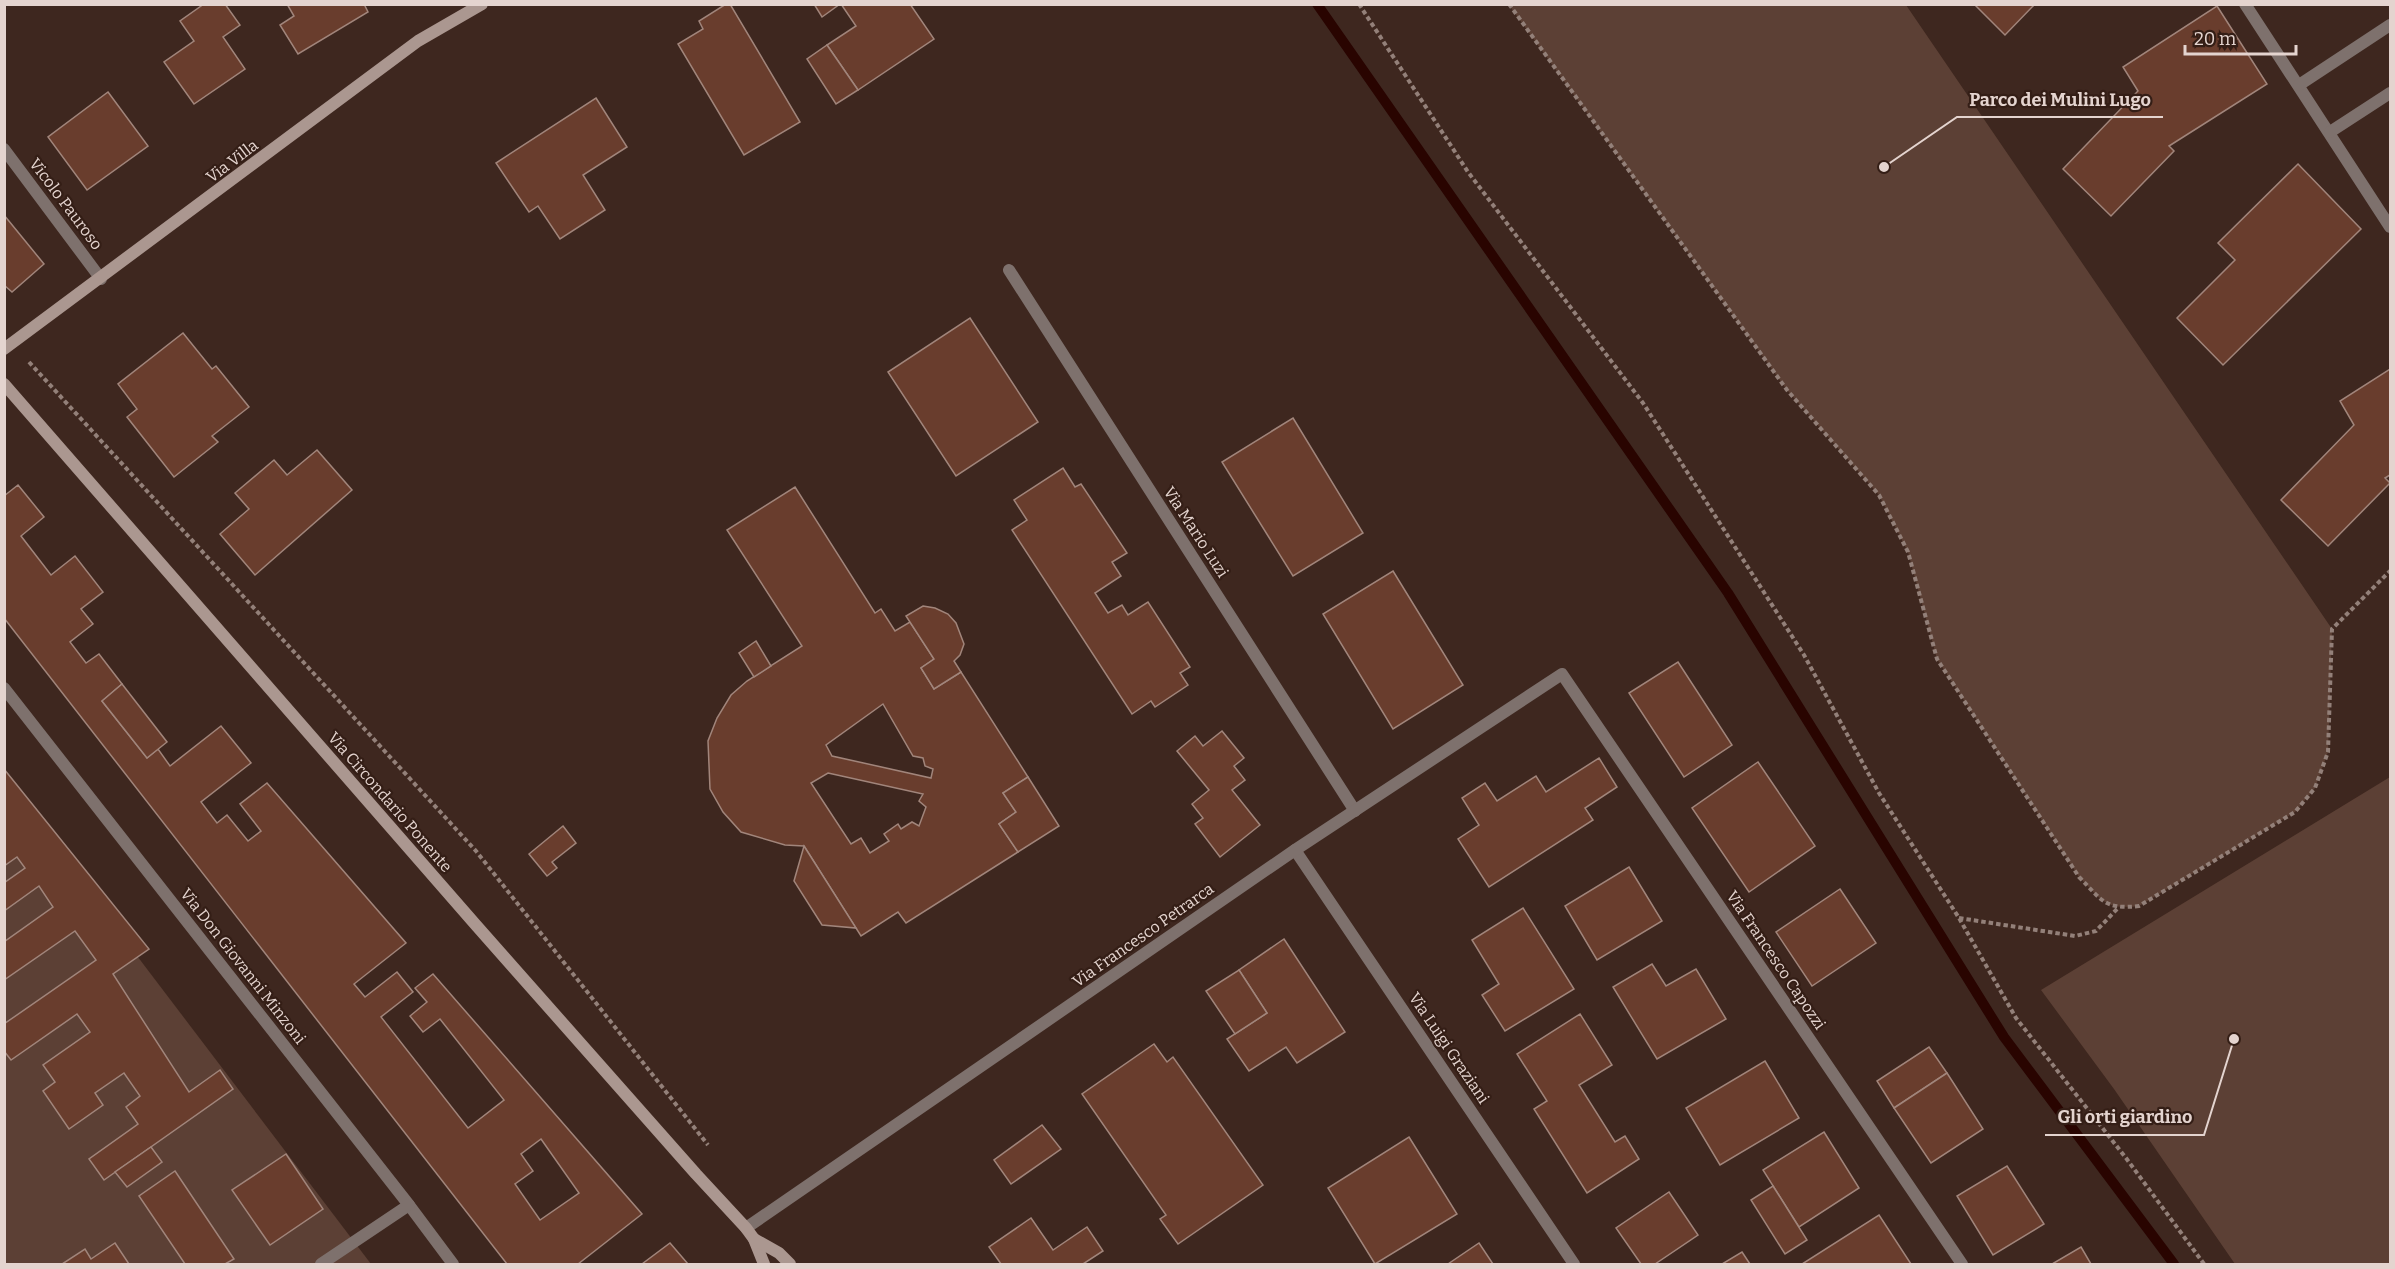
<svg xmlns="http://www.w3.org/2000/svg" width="2395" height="1269" font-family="Bitter,serif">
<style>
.green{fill:#5c4035}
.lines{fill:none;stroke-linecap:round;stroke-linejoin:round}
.stream{stroke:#290400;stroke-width:10}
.building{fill:#693d2d;stroke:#a1857b;stroke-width:1.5;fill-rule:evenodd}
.path{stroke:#938079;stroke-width:4;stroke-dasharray:4.5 3;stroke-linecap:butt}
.street{stroke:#7e716d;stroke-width:12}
.secondary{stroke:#ab9790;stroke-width:12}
.labels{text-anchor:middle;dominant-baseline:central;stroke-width:4.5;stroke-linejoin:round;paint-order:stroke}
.street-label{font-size:16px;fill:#e4d4cf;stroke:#341e16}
.leader{fill:none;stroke:#e4d4cf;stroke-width:2}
.callout-dot{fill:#e4d4cf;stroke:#341e16;stroke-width:2}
.callout-label{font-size:18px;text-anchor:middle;font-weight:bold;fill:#e4d4cf;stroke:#341e16;stroke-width:4.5;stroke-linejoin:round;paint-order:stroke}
</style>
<rect width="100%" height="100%" fill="#3e271f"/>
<g class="green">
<path d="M1509,5H1906L2332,629L2328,752L2315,788L2295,812L2139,906C2104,910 2102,900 2079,877L1937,659L1908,552L1879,495L1787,390Z"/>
<polygon points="2390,777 2390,1264 2235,1264 2114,1089 2041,990"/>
<polygon points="5,782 371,1264 5,1264"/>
</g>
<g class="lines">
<polyline class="stream" points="1317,4 1728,593 2004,1037 2174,1264"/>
</g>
<g class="building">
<polygon points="204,4 225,4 240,25 223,37 245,69 194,104 164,62 194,41 180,21"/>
<polygon points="287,4 364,4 368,12 298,54 280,25 294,16"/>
<polygon points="726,4 730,4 800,122 744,155 678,44 703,29 699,21"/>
<polygon points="814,4 840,4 822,17"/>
<polygon points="841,4 910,4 934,39 858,90 827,45 856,26"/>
<polygon points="1974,4 2035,4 2005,35"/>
<polygon points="2217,6 2267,84 2169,146 2174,151 2111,216 2063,169 2138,91 2123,67"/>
<polygon points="827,45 858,90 836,104 807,59"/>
<polygon points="108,92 148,146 87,190 48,137"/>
<polygon points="596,98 627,147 583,175 605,210 560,239 538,206 529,212 496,163"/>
<polygon points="2298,164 2361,229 2223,365 2177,318 2235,260 2218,243"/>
<polygon points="4,215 44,264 12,292 4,285"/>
<polygon points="970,318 1038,422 956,476 888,372"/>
<polygon points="183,333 212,369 216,366 249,407 212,436 218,442 174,477 127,417 137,409 118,384"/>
<polygon points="2390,369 2390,475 2385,478 2390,483 2328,546 2281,500 2354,425 2340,401"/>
<polygon points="1293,418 1363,533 1293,576 1222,462"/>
<polygon points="317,450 352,490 255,575 220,534 249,509 235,493 274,460 287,475"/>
<polygon points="1063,468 1075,487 1081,484 1127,553 1112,562 1121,576 1095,593 1108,613 1122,605 1128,615 1148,602 1190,667 1180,673 1188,685 1155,707 1151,701 1132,714 1012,530 1027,520 1014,500"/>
<path d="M18,485L44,517L21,536L51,575L75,556L103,592L81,609L93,624L70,642L86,663L99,654L122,684L102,701L147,758L158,749L170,766L221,726L251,763L201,802L217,823L227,815L248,841L261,831L240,804L267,783L406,943L354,984L365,997L397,972L413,992L381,1017L468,1128L504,1100L440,1019L423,1032L410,1016L427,1002L415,988L433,974L642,1214L578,1264H507L4,618V496ZM541,1139L579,1193L540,1220L515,1184L533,1171L521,1154Z"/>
<path d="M795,487L875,613L881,609L895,631L910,622L934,659L921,668L934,689L961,672L1028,777L1003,793L1016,812L999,824L1018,852L906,923L898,912L861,936L804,846L785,845L741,832L723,812L710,789L708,741L717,718L731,695L747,681L802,646L727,530ZM883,704L913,756L923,758L925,766L933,769L931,778L832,756L826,745ZM828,773L923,794L919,801L926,807L919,826L912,822L901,829L898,824L884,834L889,841L870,853L861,838L851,844L811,783Z"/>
<polygon points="1393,571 1463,685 1393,729 1323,614"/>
<polygon points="923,606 935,608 948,614 956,623 964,644 960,655 954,661 961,672 934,689 921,668 934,659 906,616"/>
<polygon points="756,641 771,666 754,677 739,653"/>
<polygon points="1678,662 1732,745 1684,777 1629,693"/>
<polygon points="122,684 167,742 147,758 102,701"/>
<polygon points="1222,731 1244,758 1234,766 1245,780 1232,790 1260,825 1220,857 1195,824 1203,818 1192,804 1209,790 1177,751 1195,736 1203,746"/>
<polygon points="1599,758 1617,787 1585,808 1593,820 1489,887 1458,839 1479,825 1462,798 1485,783 1497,801 1536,776 1546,792"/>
<polygon points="1758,762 1815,846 1749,892 1692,808"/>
<polygon points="4,769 149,949 113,974 189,1092 220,1070 233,1089 104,1180 89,1159 138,1124 126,1107 140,1096 124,1073 95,1093 103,1105 69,1129 43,1091 55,1082 43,1065 90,1032 77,1014 11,1060 4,1051 4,1024 96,960 75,931 4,980 4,942 53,907 39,886 4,911 4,883 25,868 17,857 4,866"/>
<polygon points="1028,777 1059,826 1018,852 999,824 1016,812 1003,793"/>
<polygon points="563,826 576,843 552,862 557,868 547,876 529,854"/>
<polygon points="804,846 856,928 822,925 794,881"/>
<polygon points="1629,867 1662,921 1597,960 1565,906"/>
<polygon points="1840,889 1876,943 1812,986 1776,932"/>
<polygon points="1523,908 1574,989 1505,1031 1482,995 1499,984 1472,940"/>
<polygon points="1284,939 1345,1032 1297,1063 1286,1047 1249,1071 1227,1039 1267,1013 1239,970"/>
<polygon points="1652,964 1666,986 1696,969 1726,1019 1657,1059 1613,987"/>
<polygon points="1239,970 1267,1013 1235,1034 1206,991"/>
<polygon points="1580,1014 1612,1065 1579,1085 1615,1142 1625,1136 1639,1159 1587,1193 1534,1109 1547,1101 1517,1054"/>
<polygon points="1154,1044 1167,1062 1173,1057 1263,1185 1178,1244 1160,1219 1166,1215 1082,1094"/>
<polygon points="1929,1047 1947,1073 1894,1108 1877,1081"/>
<polygon points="1765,1061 1799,1118 1720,1165 1686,1108"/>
<polygon points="1947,1073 1983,1129 1931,1163 1894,1108"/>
<polygon points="1042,1125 1061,1149 1011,1184 994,1160"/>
<polygon points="1824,1132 1859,1188 1799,1227 1763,1170"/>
<polygon points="1409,1137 1457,1214 1375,1264 1328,1188"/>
<polygon points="151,1147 162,1162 127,1187 115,1172"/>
<polygon points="286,1154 323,1209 270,1245 232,1190"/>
<polygon points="2007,1166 2044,1224 1993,1255 1957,1196"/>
<polygon points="175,1171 234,1259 225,1264 185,1264 139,1196"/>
<polygon points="1773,1186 1807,1240 1785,1254 1751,1200"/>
<polygon points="1669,1192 1698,1235 1655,1264 1641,1264 1616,1228"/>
<polygon points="1879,1215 1911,1264 1802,1264"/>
<polygon points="1031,1218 1053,1250 1087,1227 1103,1251 1083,1264 1001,1264 989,1247"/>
<polygon points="115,1243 129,1264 62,1264 85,1249 91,1259"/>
<polygon points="670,1243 688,1264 642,1264"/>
<polygon points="1479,1243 1493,1264 1448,1264"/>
<polygon points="2081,1247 2091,1264 2052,1264"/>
<polygon points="1742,1252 1750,1264 1722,1264"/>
</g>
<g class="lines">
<g class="path">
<polyline points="1359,4 1468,172 1643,403 1804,655 1879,793 1959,918 2016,1018 2126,1158 2204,1264"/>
<path d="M1509,4L1787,390L1879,495L1908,552L1937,659L2079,877C2102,900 2104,910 2139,906L2295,812L2315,788L2328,752L2332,629L2390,571"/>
<polyline points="29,362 476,851 708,1145"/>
<polyline points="1959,918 2075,936 2096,931 2117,909"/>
</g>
<g class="street">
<polyline points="2245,4 2390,227"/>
<polyline points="2299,85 2390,25"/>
<polyline points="2330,132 2390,93"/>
<polyline points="4,149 101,279"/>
<polyline points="1009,270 1355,811"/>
<polyline points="4,688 409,1205 453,1264"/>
<polyline points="1295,850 1574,1264"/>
<polyline points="746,1228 1295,850 1562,674 1962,1264"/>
<polyline points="321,1264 409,1205"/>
</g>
<g class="secondary">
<polyline points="4,349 418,41 482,4"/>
<polyline points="4,384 475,924 696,1174 746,1228 754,1239 764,1264"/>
<polyline points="754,1239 779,1253 790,1264"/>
</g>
</g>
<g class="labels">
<g class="street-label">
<text transform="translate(232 161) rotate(-37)">Via Villa</text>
<text transform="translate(66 204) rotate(53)">Vicolo Pauroso</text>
<text transform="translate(1196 532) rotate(57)">Via Mario Luzi</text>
<text transform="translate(390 802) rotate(49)">Via Circondario Ponente</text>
<text transform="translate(1143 935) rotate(-35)">Via Francesco Petrarca</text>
<text transform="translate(1776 960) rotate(56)">Via Francesco Capozzi</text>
<text transform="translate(243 966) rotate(52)">Via Don Giovanni Minzoni</text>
<text transform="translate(1449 1048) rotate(56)">Via Luigi Graziani</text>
</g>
</g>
<path class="leader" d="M1884 167L1957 117H2163M2234 1039L2204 1135H2045"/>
<g class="callout-dot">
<circle cx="1884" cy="167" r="6"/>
<circle cx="2234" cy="1039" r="6"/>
</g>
<g class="callout-label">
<text x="2060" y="106">Parco dei Mulini Lugo</text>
<text x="2125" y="1123">Gli orti giardino</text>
</g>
<rect width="2395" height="1269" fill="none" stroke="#e4d4cf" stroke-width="12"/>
<path d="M2185 45v9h111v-9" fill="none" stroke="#e4d4cf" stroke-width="3"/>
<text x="2194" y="45" font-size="18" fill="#e4d4cf" stroke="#341e16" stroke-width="4.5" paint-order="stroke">20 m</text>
</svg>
